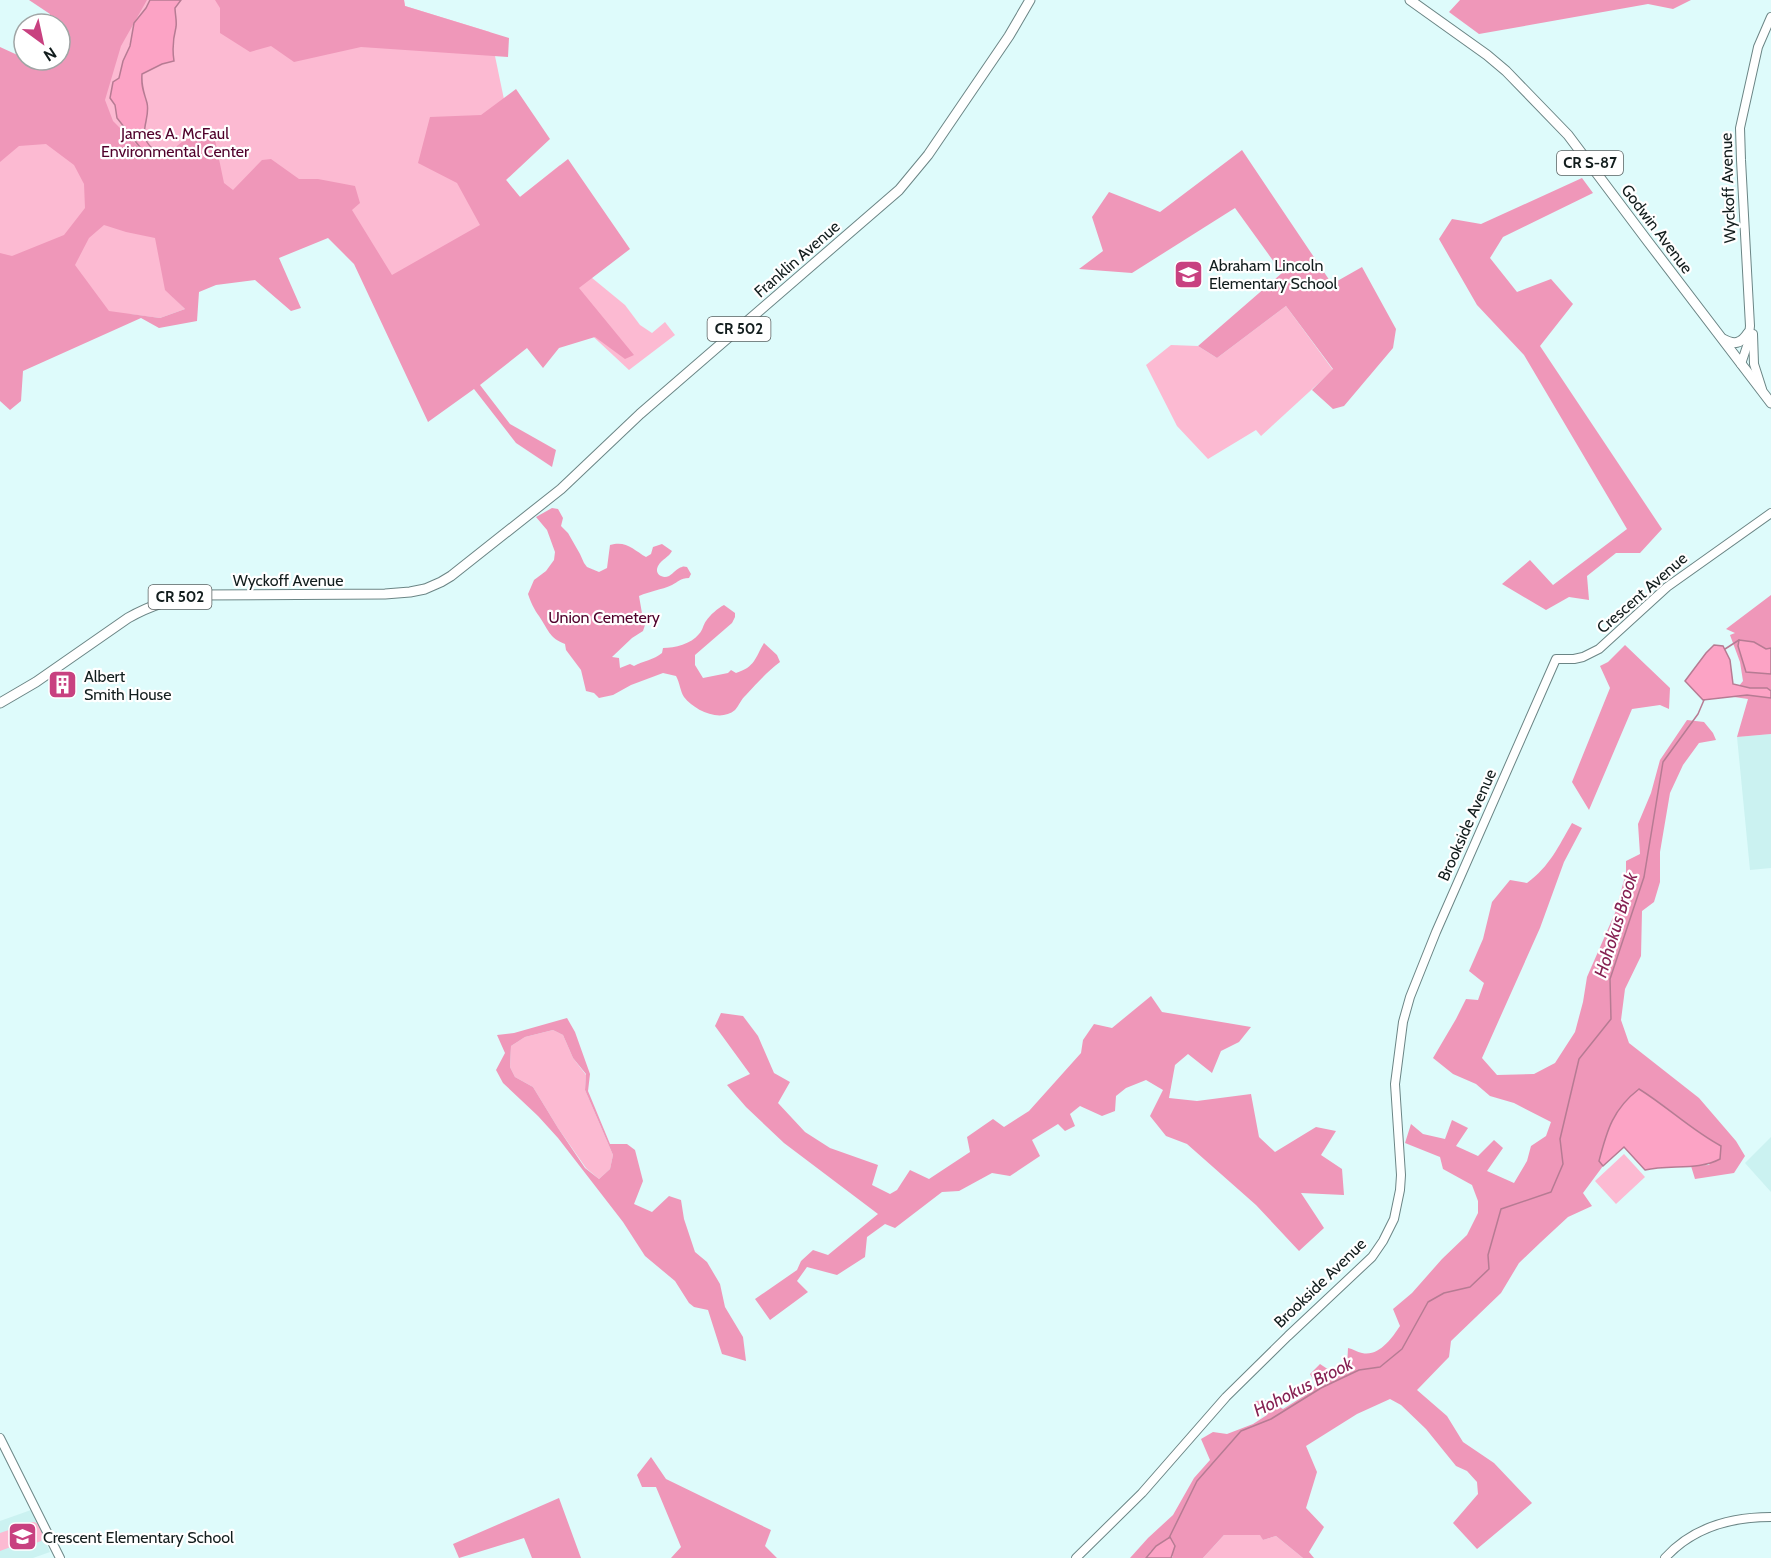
<svg xmlns="http://www.w3.org/2000/svg" width="1771" height="1558" font-family="Cabin,sans-serif">
<style>
.built{fill:#cbf2f1}
.green{fill:#fcbad2}
.forest{fill:#ef97b9;fill-rule:evenodd}
.water{fill:#fca3c5;stroke:#b67b93;stroke-width:1.5}
.lines{fill:none;stroke-linecap:round;stroke-linejoin:round}
.stream{stroke:#b67b93;stroke-width:1.5}
.secondary-casing{stroke:#6b8585;stroke-width:10}
.primary-casing{stroke:#6b8585;stroke-width:11}
.secondary{stroke:#fff;stroke-width:8}
.primary{stroke:#fff;stroke-width:9}
.labels{text-anchor:middle;dominant-baseline:central;stroke-width:4.5;stroke-linejoin:round;paint-order:stroke}
.shield{fill:#fff;stroke:#596161;stroke-width:1.5}
.shield-label{font-size:15px;font-weight:bold;fill:#121d1d}
.park-label{font-size:16px;fill:#50012b;stroke:#fff}
.street-label{font-size:16px;fill:#121d1d;stroke:#fff}
.poi-label{font-size:16px;fill:#121d1d;stroke:#fff;text-anchor:start}
.water-label{font-size:18px;font-style:italic;fill:#862152;stroke:#fff}
</style>
<rect width="100%" height="100%" fill="#defbfb"/>
<g class="built">
<polygon points="1771,734 1771,868 1750,870 1737,737"/>
<polygon points="1771,1137 1771,1192 1745,1163"/>
<polygon points="31,1510 50,1552 33,1558 0,1558 0,1521"/>
</g>
<g class="green">
<polygon points="117,0 404,0 405,6 490,32 506,109 506,180 520,197 560,165 586,273 625,305 640,325 652,333 665,322 675,335 629,370 584,328 546,353 369,266 334,228 173,297 185,309 160,318 129,314 0,368 0,105 60,60"/>
<polygon points="1286,306 1333,370 1261,436 1256,430 1208,459 1177,426 1146,365 1171,345 1198,346 1217,358"/>
<polygon points="553,1030 563,1035 573,1058 586,1075 585,1090 613,1155 610,1169 599,1179 586,1168 558,1128 533,1087 515,1077 510,1067 511,1046 525,1037"/>
<polygon points="1624,1154 1645,1177 1616,1204 1595,1181"/>
<path d="M32,1522C39,1522 41,1528 44,1534L41,1541L20,1549L16,1545L0,1551V1533Z"/>
<polygon points="1224,1535 1261,1535 1263,1540 1276,1536 1303,1558 1203,1558"/>
</g>
<g class="forest">
<path d="M29,0H147L121,46L105,100L113,121L143,151L163,157L187,138L215,140L224,183L233,190L262,160L271,159L299,179H318L355,186L360,203L352,210L392,275L480,225L457,183L418,163L430,117L481,115L516,89L550,139L506,180L520,197L568,159L630,249L579,288L634,355L625,359L595,337L559,348L543,368L527,348L480,385L510,424L556,450L552,467L516,443L474,389L428,422L354,264L328,238L279,258L301,308L291,311L255,280L216,285L199,292L197,321L159,328L141,318L23,371L21,401L10,410L0,401V253L12,256L64,235L85,208L84,184L74,165L46,144L19,146L0,162V47L24,58V60H60V24H48L50,14ZM104,225L126,232L155,238L165,290L185,309L160,318L109,311L75,265L89,238Z"/>
<polygon points="215,0 404,0 405,6 509,38 508,57 361,47 294,62 271,46 250,52 220,33 220,8"/>
<polygon points="1460,0 1691,0 1673,9 1648,4 1479,34 1449,12"/>
<polygon points="1242,150 1332,284 1362,267 1396,329 1393,348 1344,406 1333,409 1312,390 1333,369 1286,306 1217,358 1198,346 1282,273 1235,208 1132,273 1079,269 1103,251 1092,217 1109,192 1160,212"/>
<polygon points="1582,178 1593,193 1503,237 1490,258 1517,292 1551,279 1573,304 1540,346 1662,529 1640,553 1616,553 1587,576 1589,600 1569,597 1546,610 1502,584 1530,560 1553,585 1627,529 1524,355 1477,305 1439,239 1452,219 1481,224"/>
<path d="M552,508L558,509L563,518L561,526L568,533L580,554L584,563L587,567L599,572L607,568L610,545C626,540 634,550 646,557L651,554L653,547L662,544L672,551C669,557 662,559 658,566C654,574 662,579 669,576C674,573 677,568 682,567C684,566 685,567 687,567L691,574L689,578C680,578 678,582 672,585C661,590 650,591 639,596L643,619L646,622L643,631L632,638L612,657L619,658L620,668L630,664L634,666C643,661 654,660 662,653L663,648C675,648 691,644 699,634C703,630 703,625 706,621C710,615 718,608 724,605L735,613V617L732,623L695,655V665L703,678L728,673L731,670L736,673C755,667 755,658 764,643L777,655L780,662C767,672 757,683 746,695C741,699 739,706 735,710C720,723 694,710 684,697C680,691 680,683 676,676L663,673L631,685L613,695L599,698L594,693L586,691L581,670L566,650L565,644C549,638 548,629 539,616C534,609 531,603 528,594L534,580L546,571L554,560L555,552L547,530L536,517Z"/>
<polygon points="1771,595 1771,734 1737,737 1748,699 1734,697 1739,686 1743,681 1740,662 1730,635 1735,633 1726,629"/>
<polygon points="1625,645 1670,688 1669,709 1660,705 1632,709 1589,810 1572,782 1610,688 1600,666 1608,662"/>
<path d="M1687,720L1704,722L1713,733L1716,740L1699,743L1683,765L1670,793L1660,852V882L1654,902L1642,911L1641,956L1625,989L1621,1020L1629,1043L1699,1098L1736,1141L1745,1156L1734,1173L1695,1179L1691,1166L1709,1165L1721,1146C1691,1130 1668,1106 1639,1089L1599,1161L1603,1166L1583,1193L1592,1206L1568,1217L1541,1242L1519,1263L1501,1293L1451,1341L1449,1357L1417,1390L1447,1416L1463,1442L1494,1463L1532,1503L1477,1549L1453,1523L1478,1494L1477,1482L1467,1471L1456,1466L1426,1429L1401,1405L1390,1399L1357,1414L1306,1446L1317,1472L1306,1508L1324,1527L1309,1552L1314,1558H1303L1276,1536L1263,1540L1260,1535H1224L1203,1558H1171L1173,1556L1151,1551L1146,1558H1130L1148,1538L1173,1515L1194,1478L1210,1460L1201,1439L1213,1432L1227,1434L1253,1424L1267,1415L1255,1401L1267,1400L1283,1409L1312,1391L1316,1384L1310,1374L1320,1364L1332,1372L1347,1367L1348,1348C1353,1349 1357,1352 1362,1353C1379,1357 1392,1338 1400,1326L1393,1309L1412,1293L1442,1259L1467,1235L1478,1213V1201L1472,1185L1443,1169L1440,1157L1405,1143L1411,1124L1423,1134L1445,1139L1452,1120L1468,1128L1456,1146L1478,1156L1494,1140L1503,1148L1487,1171L1514,1183L1527,1161L1531,1146L1546,1136L1551,1122L1514,1103L1490,1096L1476,1084L1453,1074L1433,1058L1456,1019L1466,999L1478,1000L1484,983L1469,971L1483,939L1492,902L1510,880L1527,883C1550,866 1558,847 1572,823L1582,828L1564,862L1540,928L1482,1058L1497,1075L1534,1074L1555,1063L1575,1032L1583,1002L1587,977L1615,913L1626,873V861L1640,854L1638,824L1651,793L1660,760Z"/>
<polygon points="1151,996 1162,1012 1251,1027 1239,1042 1221,1051 1212,1073 1188,1054 1175,1065 1169,1098 1197,1101 1251,1094 1259,1137 1275,1152 1316,1127 1336,1131 1321,1155 1342,1169 1344,1195 1301,1193 1324,1228 1299,1251 1256,1205 1187,1144 1166,1136 1150,1116 1163,1090 1146,1080 1126,1088 1116,1096 1115,1111 1102,1116 1080,1106 1070,1114 1075,1126 1065,1131 1058,1124 1032,1140 1040,1156 1010,1176 992,1173 959,1191 942,1192 895,1228 885,1224 867,1237 865,1257 837,1275 807,1267 797,1281 808,1292 770,1320 755,1299 797,1270 801,1261 813,1250 828,1255 878,1214 784,1143 746,1107 727,1085 750,1074 715,1026 721,1013 743,1016 758,1036 774,1073 790,1082 778,1103 805,1132 830,1148 878,1165 872,1185 890,1194 897,1190 910,1170 929,1179 970,1152 967,1137 993,1119 1004,1127 1029,1111 1081,1053 1083,1040 1094,1024 1112,1028"/>
<path d="M567,1018L575,1032L590,1074L588,1091L610,1144H627L635,1150L643,1181L634,1204L652,1212L669,1196L681,1200L684,1219L695,1252L707,1262L720,1284L725,1307L743,1337L746,1361L722,1354L708,1310L694,1307L689,1303L675,1281L645,1256L623,1222L558,1138L538,1116L503,1083L496,1070L505,1053L497,1035L514,1033ZM553,1030L563,1035L573,1058L586,1074L585,1090L613,1155L610,1169L599,1179L585,1168L558,1128L533,1087L515,1077L510,1067L511,1046L525,1037Z"/>
<polygon points="651,1457 666,1479 771,1530 765,1546 777,1558 671,1558 681,1547 656,1487 642,1487 637,1475"/>
<polygon points="559,1498 581,1558 532,1558 524,1538 459,1558 453,1544"/>
</g>
<g class="water">
<path d="M150,0H181L175,8C175,14 177,21 176,27C173,39 172,49 174,61L162,64L142,74C141,87 144,92 147,103C151,119 136,134 152,148L143,151L117,118L115,105L110,98L113,82L119,78L123,61L130,46L134,23L146,8Z"/>
<polygon points="1739,640 1754,642 1766,649 1771,648 1771,674 1746,672 1738,646"/>
<polygon points="1714,645 1723,646 1730,660 1733,684 1750,688 1767,688 1771,691 1771,698 1747,695 1703,700 1685,681 1706,653"/>
<path d="M1639,1089C1668,1107 1691,1130 1721,1146L1720,1159C1698,1171 1670,1164 1645,1170L1624,1147L1603,1166L1599,1161C1607,1130 1613,1109 1639,1089Z"/>
<polygon points="1170,1537 1175,1546 1171,1558 1146,1558 1156,1546"/>
</g>
<g class="lines">
<g class="stream">
<polyline points="1725,649 1739,640"/>
<polyline points="1169,1538 1197,1481 1241,1431 1271,1419 1321,1388 1359,1370 1380,1367 1402,1349 1428,1302 1444,1293 1470,1287 1489,1269 1488,1255 1501,1209 1551,1192 1563,1164 1560,1139 1579,1059 1611,1019 1610,979 1644,877 1663,762 1698,714 1704,700"/>
</g>
<defs>
<g id="secondary">
<polyline points="1753,334 1754,364 1762,389"/>
<polyline points="1741,364 1748,343 1750,326 1741,160 1740,128 1758,47 1771,17"/>
<polyline points="0,1438 60,1558"/>
<polyline points="1076,1558 1142,1493 1226,1397 1288,1336 1372,1257 1383,1241 1394,1219 1400,1190 1401,1175 1395,1084 1403,1022 1410,997 1436,932 1556,659 1574,659 1583,657 1599,649 1667,587 1771,513"/>
<path d="M1665,1558C1693,1527 1730,1517 1771,1517"/>
</g>
<g id="primary">
<polyline points="1410,0 1487,55 1506,71 1568,135 1646,239 1771,403"/>
<path d="M1723,339C1734,345 1741,344 1748,333"/>
<path d="M0,703L36,682L128,618C151,605 172,598 198,595L385,594L410,592L425,589L441,582L451,576L561,489L640,414L899,190L928,155L1009,36L1030,0"/>
</g>
</defs>
<use href="#secondary" class="secondary-casing"/>
<use href="#primary" class="primary-casing"/>
<use href="#secondary" class="secondary"/>
<use href="#primary" class="primary"/>
</g>
<defs>
<symbol id="school-square" viewBox="-11 -11 22 22"><rect x="-9" y="-9" width="18" height="18" rx="4" fill="#c84180" stroke="#fff"/><path d="M0-5L7-2L0 1L-7-2ZM-4 1L0 2.5L4 1V4Q0 6-4 4Z" fill="#fff"/></symbol>
<symbol id="building-square" viewBox="-11 -11 22 22"><rect x="-9" y="-9" width="18" height="18" rx="4" fill="#c84180" stroke="#fff"/><path d="M-4-6H4V6H1V3H-1V6H-4ZM-2.5-4.3h1.7v1.8h-1.7ZM.8-4.3h1.7v1.8H.8ZM-2.5-1h1.7V.8h-1.7ZM.8-1h1.7V.8H.8Z" fill="#fff"/></symbol>
</defs>
<g fill-rule="evenodd">
<use href="#school-square" x="1172" y="258" width="33" height="33"/>
<use href="#building-square" x="46" y="668" width="33" height="33"/>
<use href="#school-square" x="6" y="1520" width="33" height="33"/>
</g>
<g class="labels">
<g class="shield">
<rect x="1557" y="151" width="66" height="24" rx="4.5"/>
<rect x="707.5" y="317" width="63" height="24" rx="4.5"/>
<rect x="148.5" y="585" width="63" height="24" rx="4.5"/>
</g>
<g class="shield-label">
<text x="1590" y="163">CR S-87</text>
<text x="739" y="329">CR 502</text>
<text x="180" y="597">CR 502</text>
</g>
<g class="park-label">
<text x="175" y="133">James A. McFaul<tspan x="175" dy="18">Environmental Center</tspan></text>
<text x="604" y="617">Union Cemetery</text>
</g>
<g class="street-label">
<text transform="translate(1728 188) rotate(-92)">Wyckoff Avenue</text>
<text transform="translate(1657 229) rotate(53)">Godwin Avenue</text>
<text transform="translate(797 259) rotate(-41)">Franklin Avenue</text>
<text x="288" y="580">Wyckoff Avenue</text>
<text transform="translate(1642 593) rotate(-41)">Crescent Avenue</text>
<text transform="translate(1467 825) rotate(-66)">Brookside Avenue</text>
<text transform="translate(1320 1283) rotate(-44)">Brookside Avenue</text>
</g>
<g class="poi-label">
<text x="1209" y="265">Abraham Lincoln<tspan x="1209" dy="18">Elementary School</tspan></text>
<text x="84" y="676">Albert<tspan x="84" dy="18">Smith House</tspan></text>
<text x="43" y="1537">Crescent Elementary School</text>
</g>
<g class="water-label">
<text transform="translate(1616 925) rotate(-73)">Hohokus Brook</text>
<text transform="translate(1303 1387) rotate(-27)">Hohokus Brook</text>
</g>
</g>
<g transform="translate(42 42) rotate(147)"><circle r="28" fill="#ffffff" stroke="#a0a5a5" stroke-width="1.5"/>
<path d="M0-4.5L10 22L0 15L-10 22Z" fill="#c84180"/>
<text y="-9" font-size="16" font-weight="bold" text-anchor="middle" fill="#121d1d">N</text>
</g>
</svg>
